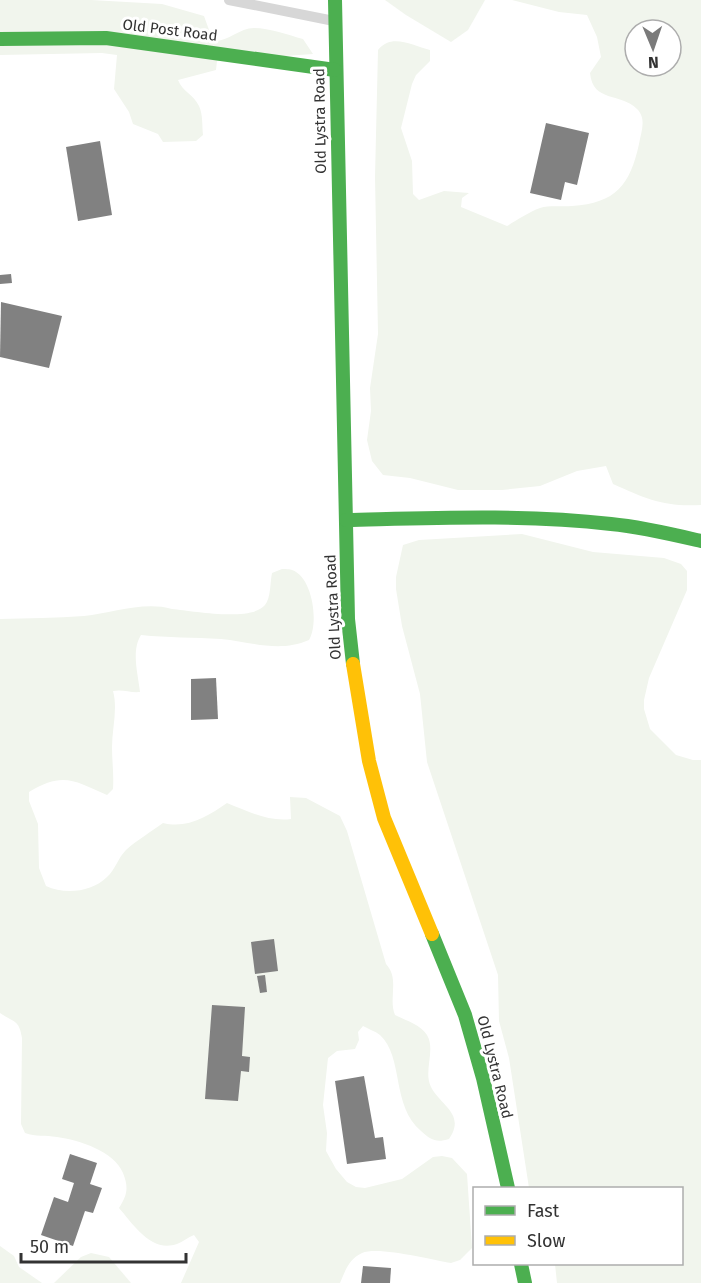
<svg xmlns="http://www.w3.org/2000/svg" width="701" height="1283" font-family="'Fira Sans',sans-serif">
<style>
.green{fill:#f1f5ed;fill-rule:evenodd}
.building{fill:#818181}
.lines{fill:none;stroke-linecap:round;stroke-linejoin:round}
.lane{stroke:#d7d7d7;stroke-width:10}
.fast{stroke:#4caf50;stroke-width:14}
.slow{stroke:#ffc107;stroke-width:14}
.labels{text-anchor:middle;dominant-baseline:central;stroke-width:6;stroke-linejoin:round;paint-order:stroke}
.street-label{font-size:15px;fill:#333;stroke:#fff}
</style>
<rect width="100%" height="100%" fill="#fff"/>
<g class="green">
<path d="M0,0H91L162,4L204,16L213,41C228,42 239,28 254,28C270,28 288,35 303,39L313,54L217,61L216,70L178,80C182,91 194,95 199,106C203,114 202,126 203,135L196,141L163,142L158,134L133,124L129,112L114,89L117,55L102,53L0,55Z"/>
<polygon points="385,0 485,0 468,30 451,42 406,15"/>
<path d="M512,0H701V505C663,507 647,499 613,484L606,466L577,471L540,486L502,490H458L410,478L383,475L372,461L367,440L371,411L370,388L378,334L375,177L378,50C391,33 412,45 430,50V61L416,75L412,84L401,128L412,161L413,194L419,200L444,191L469,193L462,198L461,207L507,226C517,220 529,212 540,208C549,205 562,207 572,206C616,203 630,185 639,144C641,132 647,119 637,109C620,92 593,103 590,73L601,57L597,37L587,15L559,12ZM635,30H671V66H635Z"/>
<polygon points="522,534 593,552 664,558 681,564 687,571 687,590 649,678 644,700 644,709 650,729 676,755 693,760 701,760 701,1283 557,1283 555,1264 682,1264 682,1188 529,1188 509,1058 499,1021 498,975 427,762 420,694 402,626 396,589 396,577 403,545 419,540"/>
<path d="M282,569C284,569 291,569 292,570C313,577 319,624 309,640C279,653 252,642 221,639C194,637 168,638 141,635C131,651 138,674 140,692C130,693 123,689 113,691C118,709 112,729 112,747C112,761 114,775 113,789L107,795C75,781 63,771 29,792V801L38,824L39,868L46,886C65,895 92,892 107,877C115,870 118,858 126,850C137,840 151,832 163,823C188,829 208,816 227,803C247,811 269,822 291,819L290,797L306,798L340,816L347,831L386,964C400,979 388,998 395,1015C405,1020 421,1025 427,1035C436,1050 423,1071 431,1087C441,1106 466,1114 449,1139C436,1143 431,1140 421,1131C391,1106 404,1057 380,1035C375,1031 368,1029 363,1026L358,1032L359,1040L355,1049L337,1051L328,1058L323,1105L327,1133L326,1151L336,1169L347,1182L356,1187L365,1188L402,1179L433,1157L442,1156L452,1158L467,1174L472,1248L460,1260L451,1263C431,1260 379,1246 362,1253C349,1259 345,1271 340,1283H181L199,1242L194,1235C188,1237 183,1242 177,1244C151,1253 133,1224 119,1208C127,1195 129,1188 123,1173C114,1151 79,1140 57,1137C45,1135 36,1137 25,1133L21,1124L22,1038C19,1019 14,1023 0,1013V619C28,618 56,618 84,616C112,613 144,601 172,609C193,611 251,622 265,605C271,598 270,582 272,573Z"/>
<polygon points="0,1246 14,1256 19,1267 42,1283 0,1283"/>
<polygon points="91,1253 109,1257 131,1283 54,1283 81,1257"/>
</g>
<g class="building">
<polygon points="546,123 589,133 577,185 565,182 561,200 530,193"/>
<polygon points="100,141 112,215 78,221 66,147"/>
<polygon points="11,274 12,283 0,284 0,275"/>
<polygon points="1,302 62,316 49,368 0,357"/>
<polygon points="216,678 218,719 191,720 191,679"/>
<polygon points="274,939 278,971 255,974 251,942"/>
<polygon points="265,975 267,992 260,993 257,976"/>
<polygon points="212,1005 245,1007 242,1056 250,1057 249,1072 241,1071 238,1101 205,1099"/>
<polygon points="364,1076 375,1138 383,1137 386,1159 347,1164 335,1081"/>
<polygon points="70,1154 97,1163 90,1184 102,1188 93,1213 85,1211 73,1246 41,1235 54,1197 68,1202 74,1183 62,1179"/>
<polygon points="363,1266 391,1268 390,1283 361,1283"/>
</g>
<g class="lines">
<polyline class="lane" points="229,0 334,21"/>
<g class="fast">
<polyline points="335,0 348,619 353,664"/>
<polyline points="0,39 106,38 335,70"/>
<path d="M346,520C434,518 523,514 611,524C642,527 671,534 701,541"/>
<polyline points="432,934 465,1015 483,1078 508,1188"/>
<polyline points="521,1264 525,1283"/>
</g>
<polyline class="slow" points="353,664 369,761 384,818 432,934"/>
</g>
<g class="labels">
<g class="street-label">
<text transform="translate(170 30) rotate(7)">Old Post Road</text>
<text transform="translate(320 121) rotate(-91)">Old Lystra Road</text>
<text transform="translate(333 607) rotate(-93)">Old Lystra Road</text>
<text transform="translate(495 1067) rotate(76)">Old Lystra Road</text>
</g>
</g>
<rect x="473" y="1187" width="210" height="78" fill="#ffffff" stroke="#adadad" stroke-width="1.5"/>
<rect x="485" y="1206" width="30" height="9" fill="#4caf50" stroke="#adadad" stroke-width="1.5"/>
<text x="527" y="1217" font-size="18" fill="#333333">Fast</text>
<rect x="485" y="1236" width="30" height="9" fill="#ffc107" stroke="#adadad" stroke-width="1.5"/>
<text x="527" y="1247" font-size="18" fill="#333333">Slow</text>
<g transform="translate(653 48) rotate(178)"><circle r="28" fill="#ffffff" stroke="#adadad" stroke-width="1.5"/>
<path d="M0-4.5L10 22L0 15L-10 22Z" fill="#7a7a7a"/>
<text y="-9" font-size="16" font-weight="bold" text-anchor="middle" fill="#333333">N</text>
</g>
<path d="M21 1253v9h165v-9" fill="none" stroke="#333333" stroke-width="3"/>
<text x="30" y="1253" font-size="18" fill="#333333" stroke="#ffffff" stroke-width="4.5" paint-order="stroke">50 m</text>
</svg>
